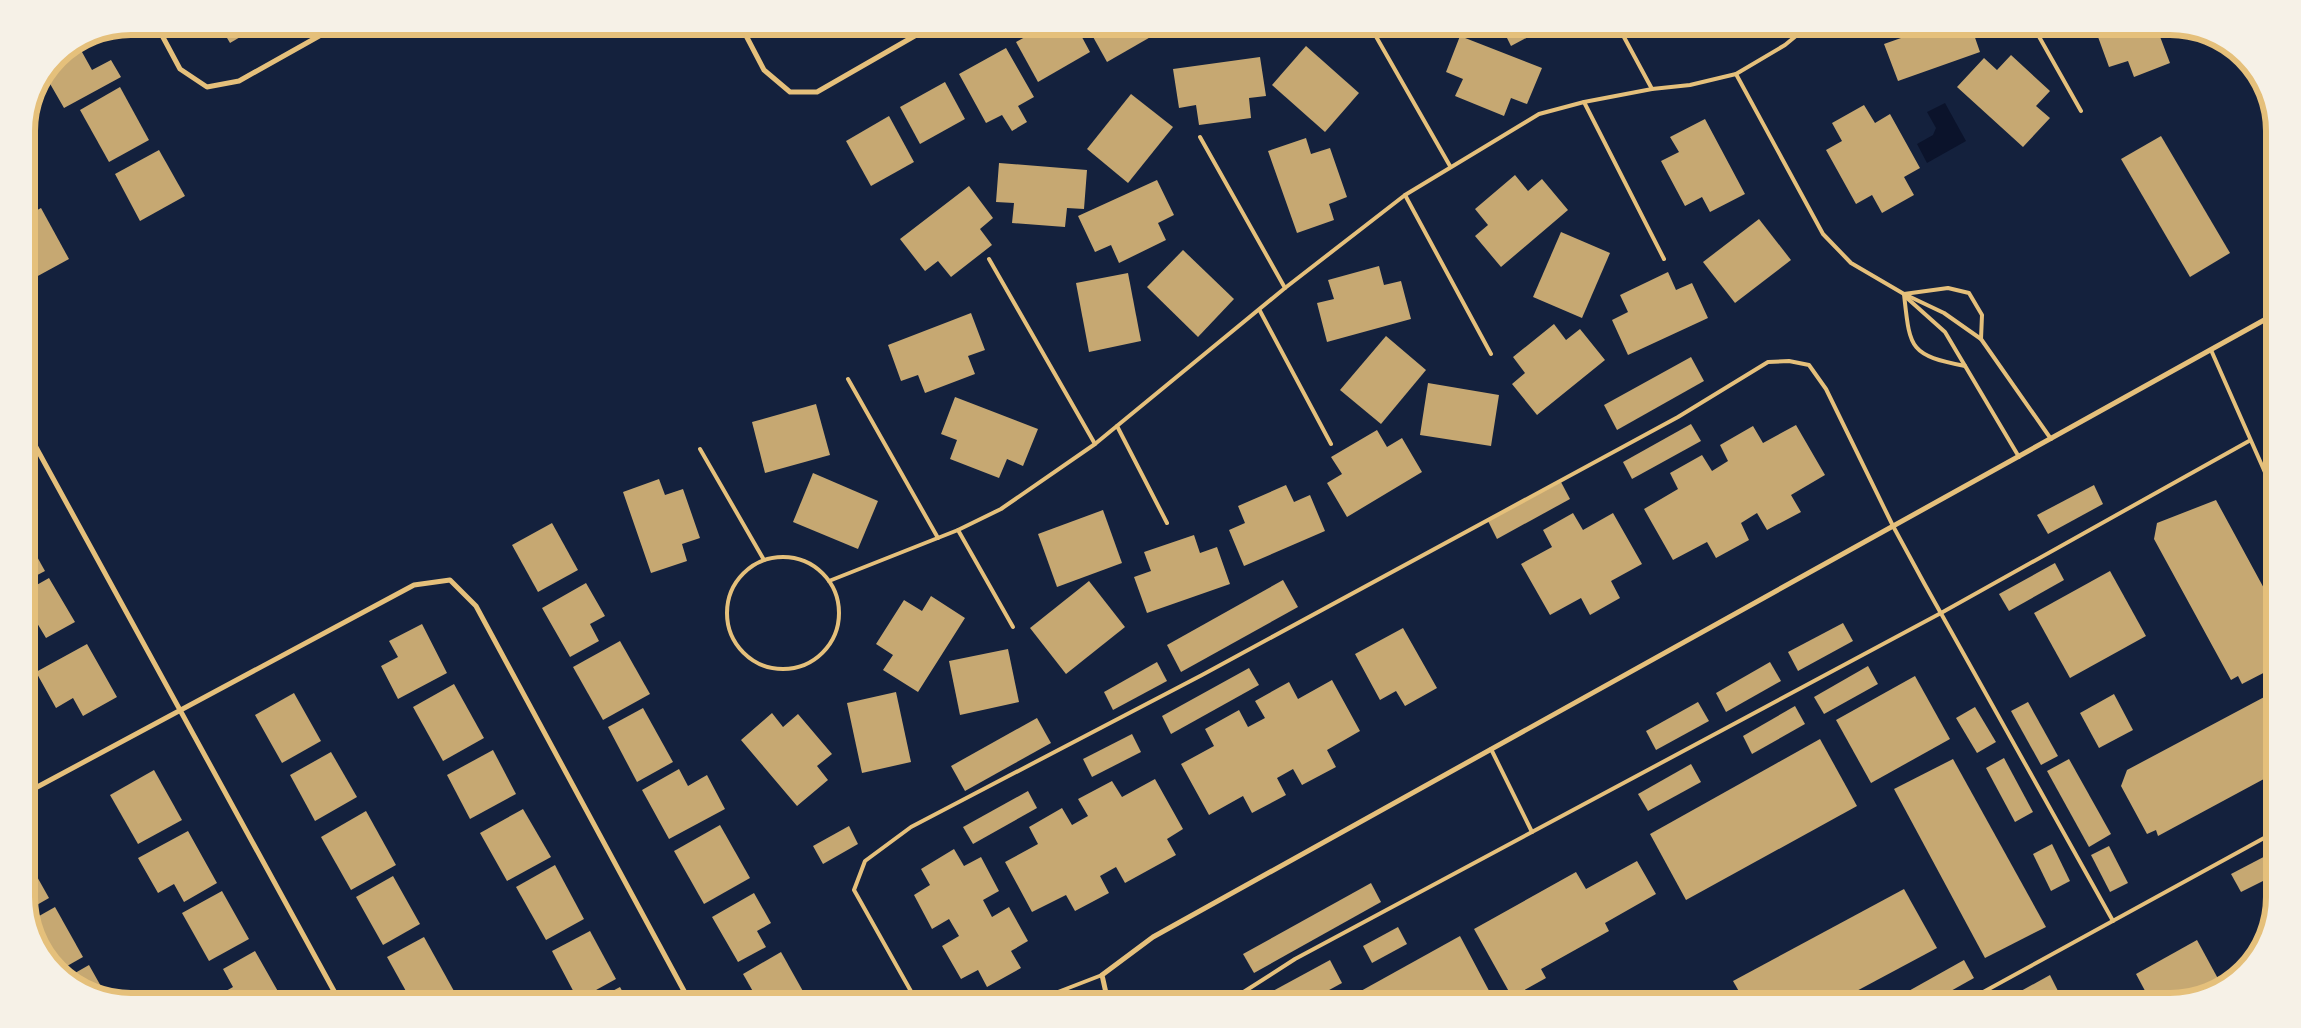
<svg xmlns="http://www.w3.org/2000/svg" width="2301" height="1028" font-family="'IBM Plex Sans',sans-serif">
<style>
.water{fill:#0b132b}
.building{fill:#c6a872}
.lines{fill:none;stroke-linecap:round;stroke-linejoin:round}
.service{stroke:#e5c07b;stroke-width:4}
.minor{stroke:#e5c07b;stroke-width:5}
.rim{fill:none;stroke:#e5c07b;stroke-width:6}
</style>
<rect width="100%" height="100%" fill="#14213d"/>
<polygon class="water" points="1945,103 1966,141 1927,163 1917,144 1933,135 1936,128 1927,112"/>
<g class="building">
<polygon points="220,26 259,26 230,43"/>
<polygon points="787,26 810,26 792,36"/>
<polygon points="1045,26 1076,26 1090,52 1038,82 1016,42"/>
<polygon points="1087,26 1149,26 1154,35 1107,62"/>
<polygon points="1501,26 1549,26 1511,46"/>
<polygon points="1681,26 1734,26 1734,29"/>
<polygon points="1897,26 1971,26 1980,52 1898,81 1884,44 1901,38"/>
<polygon points="2094,26 2156,26 2170,63 2134,77 2128,61 2109,67"/>
<polygon points="1460,36 1542,68 1527,104 1511,98 1504,116 1455,96 1463,79 1446,72"/>
<polygon points="77,43 92,70 111,60 121,77 64,108 45,75 57,57"/>
<polygon points="1306,46 1359,93 1325,132 1272,85"/>
<polygon points="1006,48 1034,97 1018,106 1027,122 1012,131 1002,115 986,123 959,74"/>
<polygon points="2011,55 2050,91 2036,106 2050,118 2023,147 1957,87 1984,58 1997,70"/>
<polygon points="1260,57 1266,96 1249,98 1251,118 1199,125 1196,105 1179,108 1173,69"/>
<polygon points="945,82 965,119 920,144 900,107"/>
<polygon points="120,87 149,140 109,162 80,110"/>
<polygon points="1131,94 1173,127 1128,183 1087,149"/>
<polygon points="1864,105 1875,123 1890,114 1920,168 1904,177 1914,195 1882,213 1872,195 1856,204 1826,150 1842,141 1832,123"/>
<polygon points="889,116 914,162 871,186 846,141"/>
<polygon points="1705,119 1745,194 1710,212 1702,197 1685,206 1661,161 1679,152 1670,137"/>
<polygon points="2161,136 2230,253 2190,277 2121,159"/>
<polygon points="1306,138 1311,154 1330,148 1347,197 1329,204 1334,220 1297,233 1268,151"/>
<polygon points="159,150 185,196 140,221 115,174"/>
<polygon points="999,163 1087,170 1084,209 1067,208 1065,227 1012,223 1014,203 996,202"/>
<polygon points="1515,175 1528,191 1542,179 1568,210 1501,267 1475,236 1488,225 1475,209"/>
<polygon points="1157,180 1174,215 1158,223 1166,240 1119,263 1111,245 1095,252 1078,216"/>
<polygon points="969,186 993,218 980,229 992,245 951,277 938,261 925,271 900,239"/>
<polygon points="41,208 69,259 36,277 26,261 26,216"/>
<polygon points="1759,219 1791,260 1735,303 1703,262"/>
<polygon points="1561,232 1610,253 1582,318 1533,297"/>
<polygon points="1183,250 1234,299 1198,337 1147,287"/>
<polygon points="1379,266 1384,285 1401,281 1411,319 1327,342 1317,303 1334,299 1328,280"/>
<polygon points="1668,272 1676,290 1692,283 1708,318 1628,355 1612,320 1628,312 1620,295"/>
<polygon points="1128,273 1141,341 1089,352 1076,283"/>
<polygon points="971,313 985,350 968,356 975,374 925,393 918,375 901,381 888,345"/>
<polygon points="1554,324 1566,340 1580,329 1605,360 1537,415 1512,384 1525,373 1513,357"/>
<polygon points="1386,336 1426,370 1381,424 1340,390"/>
<polygon points="1691,357 1704,381 1617,430 1604,405"/>
<polygon points="1428,383 1499,395 1491,446 1420,435"/>
<polygon points="955,397 1038,429 1023,466 1007,459 999,478 950,459 957,440 941,434"/>
<polygon points="816,404 830,455 765,473 752,422"/>
<polygon points="1691,424 1701,441 1632,479 1623,462"/>
<polygon points="1796,425 1825,475 1791,495 1801,512 1767,530 1757,513 1741,523 1749,540 1716,558 1707,542 1673,560 1644,509 1678,489 1670,473 1702,455 1712,471 1728,461 1720,445 1753,426 1763,443"/>
<polygon points="1377,430 1387,447 1402,438 1422,472 1347,517 1327,483 1342,474 1331,457"/>
<polygon points="813,473 878,501 858,549 793,522"/>
<polygon points="659,479 665,495 683,489 700,538 682,544 687,561 651,573 623,492"/>
<polygon points="1561,482 1570,499 1497,539 1488,521"/>
<polygon points="1286,485 1294,502 1310,495 1325,531 1244,566 1229,530 1245,523 1238,506"/>
<polygon points="2094,485 2103,504 2048,534 2037,515"/>
<polygon points="2216,500 2266,592 2275,613 2275,667 2242,684 2238,676 2231,680 2154,539 2157,523"/>
<polygon points="1103,510 1122,563 1057,587 1038,534"/>
<polygon points="1573,513 1583,530 1613,513 1642,564 1611,581 1620,598 1590,615 1581,598 1550,615 1521,564 1552,547 1543,530"/>
<polygon points="552,523 578,570 538,592 512,545"/>
<polygon points="1194,535 1200,553 1217,547 1230,584 1147,613 1134,577 1151,571 1144,552"/>
<polygon points="26,537 45,571 26,581"/>
<polygon points="2055,563 2064,580 2009,611 1999,594"/>
<polygon points="2110,571 2146,636 2070,678 2034,613"/>
<polygon points="49,578 75,622 46,638 37,623 26,629 26,591"/>
<polygon points="1283,580 1298,607 1181,672 1167,645"/>
<polygon points="1089,581 1125,627 1066,674 1030,628"/>
<polygon points="586,583 605,616 590,624 599,641 570,657 542,608"/>
<polygon points="931,596 965,618 918,692 883,670 893,655 876,644 904,600 922,611"/>
<polygon points="1843,623 1853,641 1798,671 1788,652"/>
<polygon points="422,624 447,673 398,699 381,666 398,657 389,641"/>
<polygon points="1403,628 1437,688 1405,706 1396,691 1380,700 1355,654"/>
<polygon points="620,641 650,694 603,720 573,667"/>
<polygon points="87,644 117,697 83,716 73,698 56,708 36,672"/>
<polygon points="1008,649 1019,702 960,715 949,661"/>
<polygon points="1157,662 1167,681 1113,710 1104,692"/>
<polygon points="1770,662 1781,681 1726,712 1716,693"/>
<polygon points="1868,666 1878,684 1824,714 1814,697"/>
<polygon points="1249,668 1259,685 1171,734 1162,716"/>
<polygon points="1915,676 1950,739 1871,783 1836,720"/>
<polygon points="1332,680 1360,731 1327,750 1336,767 1302,785 1293,769 1277,778 1286,795 1252,813 1243,796 1209,815 1181,764 1214,746 1205,729 1239,710 1248,727 1265,718 1255,701 1289,682 1298,699"/>
<polygon points="454,684 484,738 443,761 413,707"/>
<polygon points="896,692 911,762 862,773 847,703"/>
<polygon points="294,693 321,741 282,763 255,715"/>
<polygon points="2114,694 2133,730 2099,748 2080,713"/>
<polygon points="2268,695 2275,696 2275,773 2158,836 2156,830 2147,834 2121,786 2127,770"/>
<polygon points="1698,702 1709,721 1656,750 1646,731"/>
<polygon points="2028,702 2058,756 2041,765 2011,711"/>
<polygon points="1795,706 1805,724 1752,754 1743,736"/>
<polygon points="1975,707 1996,742 1977,753 1956,718"/>
<polygon points="643,708 673,762 637,782 608,727"/>
<polygon points="772,713 783,727 798,714 832,754 817,766 828,780 797,806 741,740"/>
<polygon points="1037,718 1051,743 965,791 951,766"/>
<polygon points="1132,734 1141,752 1092,777 1083,759"/>
<polygon points="1820,739 1857,806 1686,900 1650,834"/>
<polygon points="493,750 516,794 470,819 447,775"/>
<polygon points="331,752 357,797 315,821 290,775"/>
<polygon points="2004,758 2033,812 2015,822 1986,768"/>
<polygon points="1953,759 2046,927 1985,958 1894,789"/>
<polygon points="2069,759 2111,834 2089,847 2047,771"/>
<polygon points="1691,764 1701,782 1648,811 1638,794"/>
<polygon points="679,769 688,786 707,775 725,809 669,839 642,790"/>
<polygon points="154,770 182,820 138,844 110,795"/>
<polygon points="1155,779 1183,829 1167,839 1176,855 1125,883 1116,867 1100,876 1109,893 1075,911 1066,895 1032,912 1005,862 1038,844 1029,827 1062,808 1072,825 1088,816 1078,799 1112,781 1122,797"/>
<polygon points="1028,791 1037,808 973,844 963,827"/>
<polygon points="523,809 551,857 507,881 480,833"/>
<polygon points="366,811 396,865 351,890 321,837"/>
<polygon points="720,825 750,878 704,904 674,851"/>
<polygon points="849,826 858,844 823,864 813,846"/>
<polygon points="188,831 217,883 184,902 174,884 158,893 138,858"/>
<polygon points="2052,844 2070,881 2051,891 2033,854"/>
<polygon points="2109,846 2128,883 2110,892 2091,855"/>
<polygon points="954,849 964,866 981,857 999,891 983,900 992,917 1009,907 1028,941 1011,951 1021,968 987,987 978,970 961,979 942,946 959,936 949,919 932,929 914,895 930,885 921,869"/>
<polygon points="2275,851 2275,875 2241,892 2231,874"/>
<polygon points="26,857 49,898 28,910 26,904"/>
<polygon points="1637,861 1656,894 1605,923 1609,931 1541,969 1546,978 1512,997 1474,929 1576,872 1586,889"/>
<polygon points="555,865 584,919 546,940 516,887"/>
<polygon points="393,876 420,924 383,945 356,897"/>
<polygon points="1371,883 1381,902 1254,973 1243,954"/>
<polygon points="1904,889 1937,948 1836,1002 1745,1002 1733,981"/>
<polygon points="222,891 249,939 209,961 182,913"/>
<polygon points="754,893 771,923 757,931 766,947 738,962 712,917"/>
<polygon points="55,907 83,957 60,970 48,961 32,920"/>
<polygon points="1398,927 1407,944 1372,963 1363,946"/>
<polygon points="590,931 616,979 578,1000 552,951"/>
<polygon points="1460,936 1495,1002 1341,1002"/>
<polygon points="424,937 454,991 436,1002 412,1002 387,957"/>
<polygon points="2197,940 2222,986 2170,1002 2151,1002 2136,974"/>
<polygon points="255,951 284,1002 221,1002 217,996 233,987 223,969"/>
<polygon points="781,952 809,1002 759,1002 743,974"/>
<polygon points="1330,960 1342,983 1307,1002 1276,1002 1271,992"/>
<polygon points="1964,960 1974,978 1931,1002 1889,1002"/>
<polygon points="89,965 107,997 91,994 68,977"/>
<polygon points="2050,975 2060,995 2047,1002 2001,1002"/>
<polygon points="620,987 628,1002 592,1002"/>
<polygon points="1718,990 1725,1002 1697,1002"/>
</g>
<g class="lines">
<g class="service">
<polyline points="1370,26 1450,166"/>
<polyline points="1618,26 1652,89"/>
<polyline points="2033,26 2081,111"/>
<polyline points="1736,74 1823,234 1851,263 1904,294 1944,313 1981,339 2051,439"/>
<polyline points="1584,102 1664,259"/>
<polyline points="1200,137 1285,288"/>
<polyline points="1405,195 1491,354"/>
<polyline points="989,259 1095,444"/>
<polyline points="1904,294 1948,288 1969,293 1982,315 1981,339"/>
<path d="M1904,294C1910,349 1909,355 1965,366"/>
<polyline points="1907,298 1945,332 2019,457"/>
<polyline points="1260,311 1331,444"/>
<polyline points="2211,350 2275,495"/>
<polyline points="848,379 938,538"/>
<polyline points="1117,426 1167,523"/>
<polyline points="700,449 764,560"/>
<polyline points="958,530 1013,627"/>
<circle cx="783" cy="613" r="56"/>
<polyline points="829,581 958,530 1001,509 1095,444 1285,288 1405,195 1539,114 1584,102 1652,89 1690,85 1736,74 1785,45 1808,26"/>
<polyline points="1491,749 1532,832"/>
<polyline points="917,1002 854,890 865,861 911,827 1202,675 1678,417 1768,362 1789,361 1809,365 1826,389 1893,526 1924,583 2113,921"/>
<polyline points="1032,1002 1102,975"/>
<polyline points="1237,1002 1242,993 1295,959 1941,613 2249,441"/>
<polyline points="1965,1002 2275,832"/>
</g>
<g class="minor">
<polyline points="157,26 180,69 207,87 239,81 337,26"/>
<polyline points="741,26 764,70 790,92 817,92 932,26"/>
<polyline points="26,429 340,1002"/>
<polyline points="26,793 414,585 450,580 476,606 690,1002"/>
<polyline points="1108,1002 1102,975 1153,937 2275,314"/>
</g>
</g>
<path d="M0 0H2301V1028H0ZM131 35H2170A96 96 0 0 1 2266 131V897A96 96 0 0 1 2170 993H131A96 96 0 0 1 35 897V131A96 96 0 0 1 131 35Z" fill="#f6f1e7" fill-rule="evenodd"/>
<path class="rim" d="M131 35H2170A96 96 0 0 1 2266 131V897A96 96 0 0 1 2170 993H131A96 96 0 0 1 35 897V131A96 96 0 0 1 131 35Z"/>
</svg>
